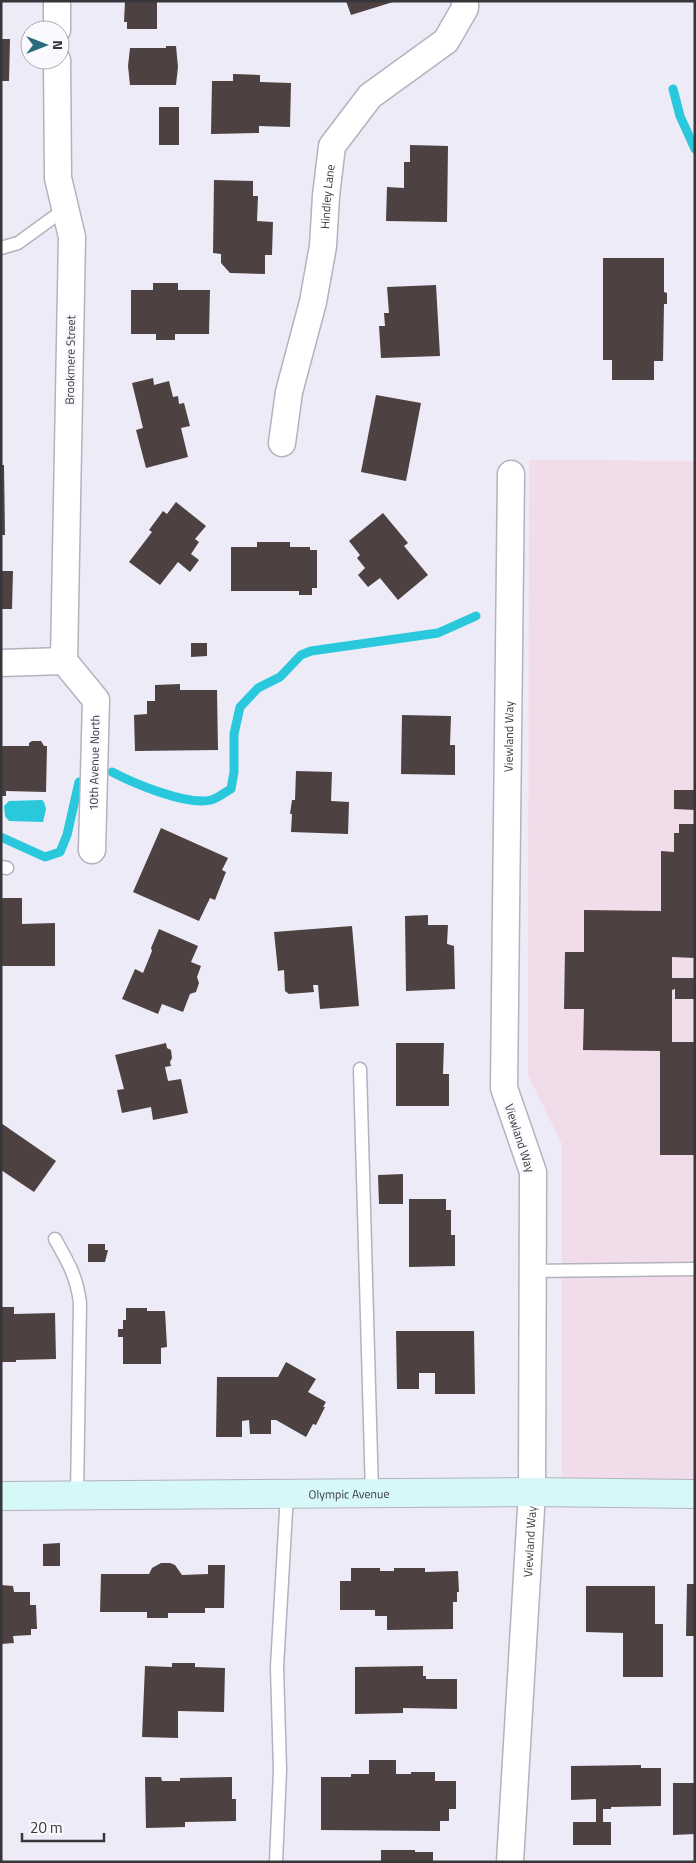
<svg xmlns="http://www.w3.org/2000/svg" width="696" height="1863" font-family="'Titillium Web',sans-serif">
<style>
.education{fill:#f1dcea}
.water{fill:#2ac8dc}
.lines{fill:none;stroke-linecap:round;stroke-linejoin:round}
.stream{stroke:#2ac8dc;stroke-width:9}
.building{fill:#4d4241}
.lane-casing{stroke:#b3b2bd;stroke-width:15}
.street-casing{stroke:#b3b2bd;stroke-width:29}
.secondary-casing{stroke:#b3b2bd;stroke-width:30}
.lane{stroke:#fff;stroke-width:12}
.street{stroke:#fff;stroke-width:26}
.secondary{stroke:#d6f8f9;stroke-width:28}
.labels{text-anchor:middle;dominant-baseline:central;stroke-width:5;stroke-linejoin:round;paint-order:stroke}
.street-label{font-size:12px;fill:#37373b;stroke:#fafafe}
</style>
<rect width="100%" height="100%" fill="#ecebf7"/>
<polygon class="education" points="529,460 695,461 695,1480 562,1481 562,1144 528,1075"/>
<polygon class="water" points="42,800 44,802 46,809 43,822 9,821 5,816 4,806 9,801"/>
<g class="lines">
<g class="stream">
<polyline points="673,89 680,116 695,149"/>
<path d="M112,772C133,783 187,806 211,800C218,798 225,792 231,789L234,772V734L240,707L258,688L280,677L301,655L311,651L438,633L476,616"/>
<polyline points="1,837 45,857 60,852 67,835 79,782"/>
</g>
</g>
<g class="building">
<polygon points="125,1 157,1 157,29 127,29 127,22 124,22"/>
<polygon points="346,1 393,1 393,2 351,15"/>
<polygon points="1,39 10,39 9,81 1,81"/>
<polygon points="166,46 176,46 178,67 176,85 130,85 128,66 130,48 166,48"/>
<polygon points="233,74 260,75 260,82 291,83 290,127 259,126 259,133 211,134 212,81 233,81"/>
<rect x="159" y="107" width="20" height="38"/>
<polygon points="410,145 448,146 447,222 386,221 387,187 404,188 404,162 410,162"/>
<polygon points="214,180 253,181 253,196 258,196 257,221 273,222 272,255 265,255 265,274 230,273 221,263 221,254 213,253"/>
<polygon points="603,258 664,258 664,292 667,293 667,304 664,304 663,361 654,361 654,380 612,380 612,360 603,360"/>
<polygon points="153,283 178,283 178,290 210,290 209,334 175,334 175,340 156,340 156,334 131,334 131,290 153,290"/>
<polygon points="436,285 440,356 381,358 379,326 385,326 384,313 389,313 387,287"/>
<polygon points="153,378 154,385 169,381 173,397 178,396 179,404 184,403 190,426 181,428 188,457 146,468 136,430 143,428 132,383"/>
<polygon points="376,395 421,403 406,481 361,472"/>
<polygon points="1,465 4,465 5,535 1,535"/>
<polygon points="176,502 206,526 195,539 199,542 191,554 199,560 190,572 178,562 160,585 129,562 152,532 149,530 163,511 167,514"/>
<polygon points="383,513 408,543 404,546 428,575 398,600 380,578 368,587 358,575 365,568 357,558 360,555 349,541"/>
<polygon points="257,542 290,542 290,547 310,547 310,550 317,550 317,588 312,588 312,595 299,595 299,591 231,591 231,547 257,547"/>
<polygon points="1,571 13,571 12,609 1,609"/>
<polygon points="191,643 207,643 207,656 191,657"/>
<polygon points="180,684 180,690 217,690 218,750 135,751 134,715 147,714 147,701 155,701 155,685"/>
<polygon points="402,715 451,716 450,745 455,745 455,775 401,774"/>
<polygon points="32,741 41,741 44,746 47,746 46,792 6,791 6,796 1,796 1,746 29,746 29,743"/>
<polygon points="296,771 332,772 331,801 349,802 348,834 291,832 292,814 290,814 292,800 295,800"/>
<polygon points="674,790 695,790 695,810 674,809"/>
<polygon points="679,824 695,824 695,958 672,957 672,978 695,978 695,999 675,999 675,989 672,990 672,1042 695,1042 695,1155 660,1155 660,1051 583,1050 584,1009 564,1009 565,952 584,952 584,910 661,911 661,851 674,852 674,833 679,833"/>
<polygon points="161,828 228,858 222,870 226,872 215,900 210,898 199,921 133,892"/>
<polygon points="1,898 22,898 22,924 55,923 55,966 1,966"/>
<polygon points="428,915 428,925 448,925 447,944 454,946 455,989 406,991 405,916"/>
<polygon points="352,926 359,1006 320,1009 318,985 313,985 314,992 289,994 285,991 284,970 278,971 274,932"/>
<polygon points="159,929 198,946 191,962 201,966 197,977 199,983 196,992 190,994 183,1012 162,1004 158,1014 122,999 135,969 143,973 152,951 151,948"/>
<polygon points="166,1043 167,1048 171,1050 172,1058 170,1062 171,1066 165,1067 168,1081 181,1079 188,1113 153,1120 151,1107 122,1113 117,1090 124,1089 115,1055"/>
<polygon points="396,1043 444,1043 443,1074 449,1074 449,1106 396,1106"/>
<polygon points="1,1123 56,1161 34,1192 1,1170"/>
<polygon points="403,1174 403,1204 379,1204 378,1175"/>
<polygon points="409,1199 446,1199 446,1210 451,1210 451,1235 455,1235 455,1266 409,1267"/>
<polygon points="88,1244 105,1244 105,1250 108,1250 105,1262 88,1262"/>
<polygon points="1,1307 14,1307 14,1314 55,1313 56,1359 16,1360 16,1362 1,1362"/>
<polygon points="126,1308 147,1308 147,1311 165,1311 167,1347 161,1348 161,1364 123,1364 123,1337 118,1337 118,1329 123,1329 123,1320 126,1320"/>
<polygon points="396,1331 474,1331 475,1394 435,1394 435,1373 419,1373 419,1389 397,1389"/>
<polygon points="286,1362 316,1379 308,1392 326,1402 323,1407 325,1407 316,1425 313,1424 306,1437 276,1420 271,1420 271,1434 250,1434 249,1420 242,1421 242,1437 216,1437 217,1377 278,1377"/>
<polygon points="60,1543 60,1566 43,1566 43,1544"/>
<polygon points="161,1563 170,1563 175,1565 182,1575 208,1574 208,1565 225,1565 224,1608 205,1608 205,1613 168,1613 168,1618 147,1618 147,1612 100,1612 101,1574 149,1574 152,1568"/>
<polygon points="351,1568 380,1568 380,1571 394,1571 394,1568 425,1568 425,1572 458,1571 459,1592 457,1592 457,1602 453,1602 453,1629 387,1630 387,1616 375,1616 375,1610 340,1610 340,1581 351,1581"/>
<polygon points="687,1584 695,1584 695,1636 686,1636"/>
<polygon points="1,1585 13,1586 14,1592 30,1592 30,1605 36,1605 37,1629 31,1629 31,1635 13,1636 14,1643 1,1644"/>
<polygon points="586,1586 655,1586 655,1624 663,1624 663,1677 623,1677 623,1633 586,1632"/>
<polygon points="172,1663 195,1663 195,1667 225,1668 224,1712 178,1711 178,1738 142,1737 145,1666 172,1667"/>
<polygon points="423,1666 423,1676 426,1676 426,1679 457,1679 457,1709 403,1708 403,1713 355,1714 355,1667"/>
<polygon points="369,1760 396,1760 396,1774 411,1774 411,1772 435,1772 435,1781 456,1781 456,1809 449,1809 449,1821 440,1821 440,1831 321,1830 321,1777 351,1777 351,1774 369,1774"/>
<polygon points="641,1765 641,1768 661,1768 661,1806 611,1807 611,1809 603,1809 603,1822 611,1822 611,1845 573,1845 573,1822 596,1822 596,1799 571,1800 571,1766"/>
<polygon points="145,1777 161,1777 162,1781 180,1781 180,1778 232,1777 232,1799 236,1799 236,1821 185,1822 185,1827 146,1828"/>
<polygon points="673,1783 695,1783 695,1834 673,1835"/>
<polygon points="381,1850 415,1850 415,1852 433,1852 433,1862 381,1862"/>
</g>
<g class="lines">
<defs>
<g id="lane">
<polyline points="1,248 18,243 65,209"/>
<polyline points="1,867 7,868"/>
<polyline points="360,1069 372,1493"/>
<path d="M55,1239C68,1262 77,1277 80,1303L77,1496"/>
<polyline points="532,1271 695,1269"/>
<polyline points="276,1862 280,1770 277,1667 287,1494"/>
</g>
<g id="street">
<polyline points="57,1 57,30"/>
<polyline points="57,60 58,178 72,237 64,661"/>
<path id="s1" d="M282,443L289,392L313,302L323,246L326,196L332,146L370,96L446,41L465,8V1"/>
<polyline points="64,661 96,700 92,850"/>
<polyline points="1,663 64,661"/>
<path id="s2" d="M510,1862L532,1492L533,1172L504,1088L511,474"/>
</g>
<g id="secondary">
<path id="s3" d="M1,1496L532,1492L695,1494"/>
</g>
</defs>
<use href="#lane" class="lane-casing"/>
<use href="#street" class="street-casing"/>
<use href="#secondary" class="secondary-casing"/>
<use href="#lane" class="lane"/>
<use href="#street" class="street"/>
<use href="#secondary" class="secondary"/>
</g>
<g class="labels">
<g class="street-label">
<text stroke="none"><textPath href="#s1" startOffset="251">Hindley Lane</textPath></text>
<text transform="translate(70 360) rotate(-89)">Brookmere Street</text>
<text stroke="none"><textPath href="#s2" startOffset="1131">Viewland Way</textPath></text>
<text transform="translate(94 763) rotate(-89)">10th Avenue North</text>
<text transform="translate(520 1138) rotate(72)">Viewland Way</text>
<text stroke="none"><textPath href="#s3" startOffset="348">Olympic Avenue</textPath></text>
<text stroke="none"><textPath href="#s2" startOffset="321">Viewland Way</textPath></text>
</g>
</g>
<rect width="696" height="1863" fill="none" stroke="#37373b" stroke-width="5"/>
<g transform="translate(45 45) rotate(90)"><circle r="24" fill="#fafafe" stroke="#acacb0"/>
<path d="M0-4L9 19L0 12L-9 19Z" fill="#2a6c7e"/>
<text y="-8" font-size="14" font-weight="bold" text-anchor="middle" fill="#37373b">N</text>
</g>
<path d="M22 1833v8h82v-8" fill="none" stroke="#37373b" stroke-width="2.5"/>
<text x="30" y="1833" font-size="15" fill="#37373b" stroke="#fafafe" stroke-width="4" paint-order="stroke">20 m</text>
</svg>
